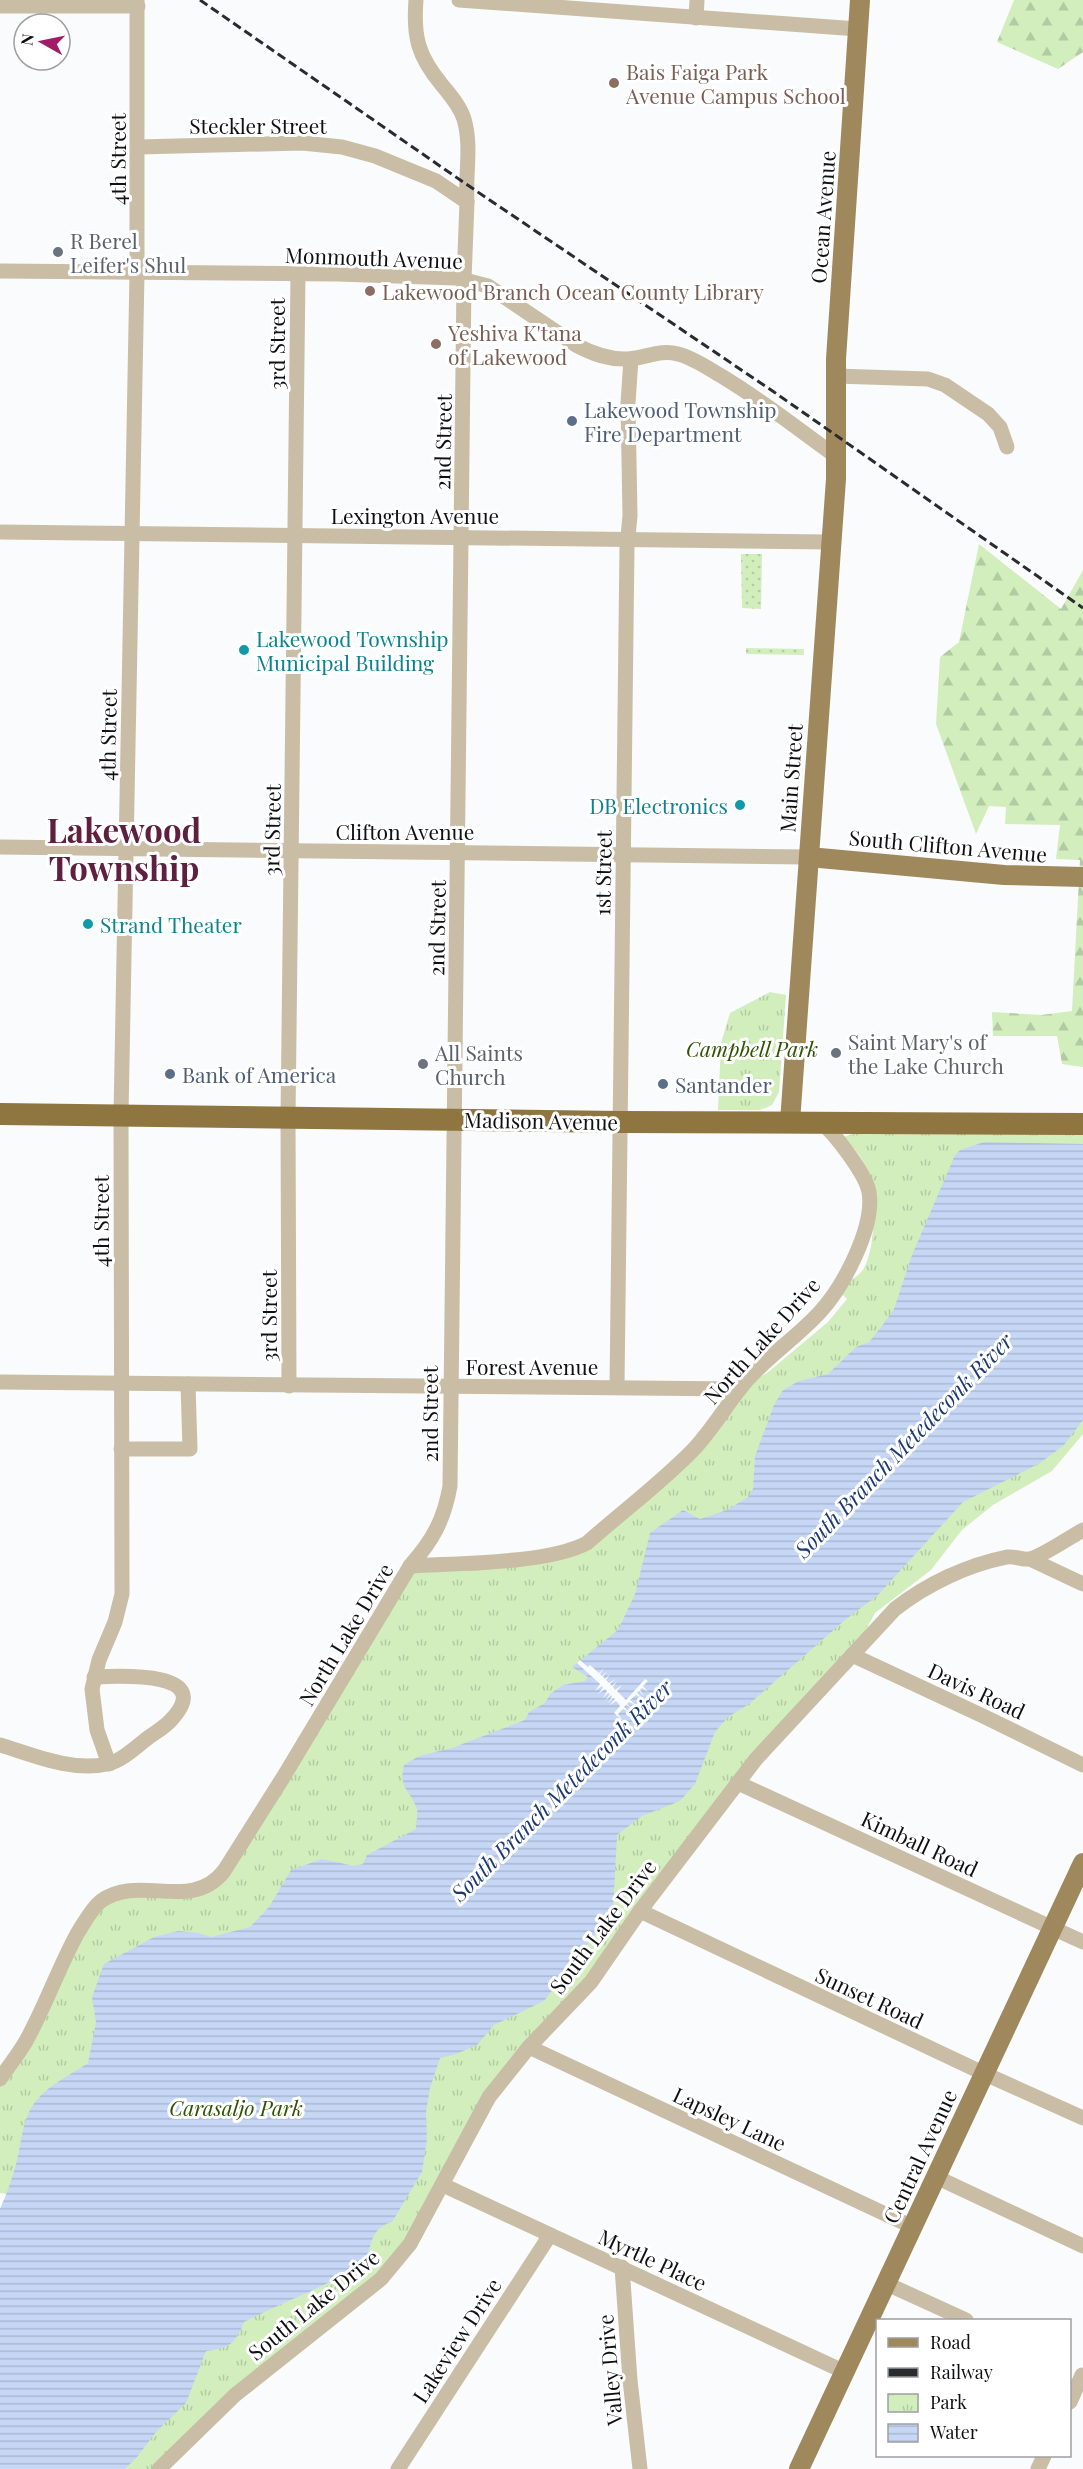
<svg xmlns="http://www.w3.org/2000/svg" width="1083" height="2469" font-family="'Playfair Display',serif">
<style>
.grass{fill:url(#grass-dots)}
.forest{fill:url(#forest-firs)}
.park{fill:url(#park-tufts)}
.water{fill:url(#water-rules)}
.pier{fill:#fafbfd}
.lines{fill:none;stroke-linecap:round;stroke-linejoin:round}
.minor{stroke:#c9bda5;stroke-width:15}
.major{stroke:#9f885b;stroke-width:20}
.highway{stroke:#8f753f;stroke-width:22}
.rail{stroke:#2a2b2e;stroke-width:3;stroke-dasharray:9 4.5;stroke-linecap:butt}
.education-dot{fill:#8d6e63;stroke:#fff;stroke-width:2}
.worship-dot{fill:#6b7280;stroke:#fff;stroke-width:2}
.service-dot{fill:#5c6f8a;stroke:#fff;stroke-width:2}
.culture-dot{fill:#0f9aa8;stroke:#fff;stroke-width:2}
.labels{text-anchor:middle;dominant-baseline:central;stroke-width:6;stroke-linejoin:round;paint-order:stroke}
.education-label{font-size:21px;fill:#785e54;stroke:#fff;text-anchor:start}
.street-label{font-size:21px;fill:#0f1013;stroke:#fff}
.worship-label{font-size:21px;fill:#5b616d;stroke:#fff;text-anchor:start}
.service-label{font-size:21px;fill:#4e5e75;stroke:#fff;text-anchor:start}
.culture-label{font-size:21px;fill:#0d838f;stroke:#fff;text-anchor:start}
.park-label{font-size:21px;font-style:italic;fill:#305302;stroke:#fff}
.water-label{font-size:22px;font-style:italic;fill:#1b3975;stroke:#fff}
.town-label{font-size:33px;font-weight:bold;fill:#5f1f3f;stroke:#fff}
</style>
<defs>
<pattern id="grass-dots" width="8" height="8" patternUnits="userSpaceOnUse" patternTransform="scale(1.5)"><rect width="8" height="8" fill="#d2eebd"/><path d="M2 2h.1M6 6h.1" fill="none" stroke="#b3cba2" stroke-width="1.8" stroke-linecap="round"/></pattern>
<pattern id="forest-firs" width="22" height="20" patternUnits="userSpaceOnUse" patternTransform="scale(1.5)"><rect width="22" height="20" fill="#d2eebd"/><path d="M5 1l3.5 6h-7zM16 11l3.5 6h-7z" fill="#b3cba2"/></pattern>
<pattern id="park-tufts" width="24" height="20" patternUnits="userSpaceOnUse" patternTransform="scale(1.5)"><rect width="24" height="20" fill="#d2eebd"/><path d="M3 7l-1-3M5 7V3M7 7l1-3M15 17l-1-3M17 17v-4M19 17l1-3" fill="none" stroke="#b3cba2"/></pattern>
<pattern id="water-rules" width="6" height="5" patternUnits="userSpaceOnUse" patternTransform="scale(1.5)"><rect width="6" height="5" fill="#c6d7f6"/><path d="M0 2.5h6" fill="none" stroke="#a9b8d2"/></pattern>
</defs>
<rect width="100%" height="100%" fill="#fafbfd"/>
<g class="grass">
<polygon points="741,554 762,554 761,609 742,608"/>
<polygon points="746,648 804,649 804,655 746,654"/>
</g>
<g class="forest">
<polygon points="1014,0 1083,0 1083,52 1058,69 997,42"/>
<polygon points="979,544 1061,609 1083,570 1083,1067 1062,1064 1057,1036 993,1036 992,1012 1041,1015 1072,1011 1080,860 1056,859 1060,825 1005,824 1006,807 989,806 976,834 936,724 940,657 959,642"/>
</g>
<g class="park">
<polygon points="770,992 786,995 779,1092 772,1105 760,1110 718,1110 721,1043 730,1013"/>
<path d="M1083,1129V1434L1052,1471L993,1505L962,1530L931,1570L875,1613L852,1655L756,1759L640,1911L490,2097L410,2244L159,2469H0V2209L7,2194L0,2193V2079L99,1903L216,1881L410,1566L572,1551L692,1451L739,1389L767,1373L828,1322L847,1299L837,1289C844,1284 858,1277 863,1270C879,1242 878,1169 852,1147C848,1143 840,1142 835,1140L861,1131Z"/>
</g>
<path class="water" d="M984,1142L1083,1144V1420L1064,1445L1040,1463L963,1502L878,1595L845,1620L749,1704L728,1717L715,1732L695,1784L680,1801L642,1816L617,1835L613,1911L544,2001L494,2025L477,2045L456,2054L440,2058L430,2088L426,2112L427,2139L422,2172L392,2222C372,2227 370,2245 367,2262C328,2286 285,2301 244,2322C235,2344 230,2348 206,2351L186,2403L156,2432L137,2457L125,2469H0V2209C7,2193 13,2177 17,2160C22,2140 22,2120 35,2102C48,2085 70,2075 88,2063L96,2022L92,1997L104,1964L154,1937L178,1931L199,1933L211,1937L250,1927L269,1907L291,1870L322,1859L354,1866L363,1864L367,1855L416,1829C416,1823 418,1815 417,1809C411,1791 398,1789 404,1765L419,1756L452,1748L525,1720L529,1712L545,1703L550,1694L563,1685L585,1681L588,1677L572,1667L618,1630L635,1594L650,1533L683,1510L700,1519L727,1510L748,1497L753,1489L755,1456L774,1405L783,1390L799,1381L828,1374L856,1347L869,1342L882,1326L894,1309L912,1255L955,1155L960,1150Z"/>
<polygon class="pier" points="580,1660 588,1667 590,1665 599,1673 604,1668 600,1674 602,1676 607,1671 603,1677 605,1679 610,1674 606,1680 609,1683 615,1679 610,1684 612,1686 617,1681 613,1687 615,1690 622,1685 617,1691 626,1700 645,1679 648,1681 643,1686 648,1692 642,1688 640,1690 644,1696 639,1691 637,1693 642,1698 636,1695 630,1700 636,1705 629,1702 627,1704 633,1709 626,1705 624,1707 629,1712 623,1709 618,1714 623,1721 614,1713 620,1706 618,1703 616,1701 610,1705 615,1699 613,1698 608,1703 612,1697 611,1695 605,1701 610,1694 608,1693 603,1698 607,1691 605,1689 598,1694 603,1688 602,1686 595,1691 600,1684 577,1663"/>
<g class="lines">
<g class="minor">
<path d="M416,0C413,37 418,56 442,85C450,95 460,106 464,119C472,146 465,175 467,202"/>
<polyline points="459,0 858,29"/>
<polyline points="0,6 138,6"/>
<polyline points="696,18 697,0"/>
<path d="M0,271L337,274L457,278L488,286L576,345C593,354 609,360 628,359C646,358 660,349 678,354C694,358 709,369 723,377C763,401 799,430 837,457"/>
<polyline points="836,376 928,379 945,385 988,414 1000,427 1007,447"/>
<polyline points="0,532 830,542"/>
<polyline points="0,847 809,857"/>
<polyline points="0,1382 739,1389"/>
<polyline points="289,1386 288,1117 298,274"/>
<polyline points="617,1387 627,546 630,516 628,403 631,359"/>
<polyline points="121,1449 190,1449 188,1384"/>
<polyline points="1030,1559 1083,1584"/>
<path d="M410,1566C457,1563 548,1564 587,1543C622,1512 661,1483 693,1450C714,1428 729,1400 749,1378C771,1354 798,1336 820,1312C843,1287 875,1227 869,1192C866,1174 835,1134 821,1122"/>
<polyline points="852,1655 983,1716 1083,1765"/>
<path d="M0,1745C33,1755 72,1772 107,1764C122,1761 137,1746 149,1737C156,1732 165,1727 171,1720C218,1670 117,1676 94,1677"/>
<polyline points="109,1764 97,1730 92,1689 99,1660 115,1622 122,1594 121,1115 137,273 137,0"/>
<polyline points="738,1783 1083,1942"/>
<polyline points="640,1911 983,2073 1083,2118"/>
<polyline points="529,2047 913,2227"/>
<path d="M0,2079C8,2067 18,2055 26,2041C45,2007 58,1969 77,1934C84,1923 91,1909 101,1901C140,1873 191,1913 224,1871L284,1776L410,1566C433,1540 444,1520 450,1486L464,280L467,202L436,181L375,156L342,147L302,143L138,147"/>
<polyline points="936,2177 1083,2246"/>
<polyline points="443,2185 845,2372"/>
<polyline points="622,2267 630,2380 640,2469"/>
<polyline points="887,2284 966,2320"/>
<polyline points="1070,2402 1082,2375"/>
<path d="M159,2469L235,2395L381,2279L410,2244L489,2097L529,2047L591,1982L640,1911L756,1759L895,1609C927,1584 967,1565 1007,1557C1015,1556 1023,1560 1030,1559C1043,1556 1070,1537 1083,1530"/>
<polyline points="398,2469 550,2235"/>
<polyline points="1038,2469 1044,2456"/>
</g>
<g class="major">
<polyline points="809,857 1004,875 1083,877"/>
<polyline points="790,1122 836,479 836,359 860,0"/>
<polyline points="799,2469 1083,1863"/>
</g>
<polyline class="highway" points="0,1114 620,1122 1083,1124"/>
<polyline class="rail" points="200,0 466,184 774,392 1083,608"/>
</g>
<g class="education-dot">
<circle cx="614" cy="83" r="6"/>
<circle cx="370" cy="291" r="6"/>
<circle cx="436" cy="344" r="6"/>
</g>
<g class="worship-dot">
<circle cx="58" cy="252" r="6"/>
<circle cx="836" cy="1053" r="6"/>
<circle cx="423" cy="1064" r="6"/>
</g>
<g class="service-dot">
<circle cx="572" cy="421" r="6"/>
<circle cx="170" cy="1074" r="6"/>
<circle cx="663" cy="1084" r="6"/>
</g>
<g class="culture-dot">
<circle cx="244" cy="650" r="6"/>
<circle cx="740" cy="805" r="6"/>
<circle cx="88" cy="924" r="6"/>
</g>
<g class="labels">
<g class="education-label">
<text x="626" y="71">Bais Faiga Park<tspan x="626" dy="24">Avenue Campus School</tspan></text>
<text x="382" y="291">Lakewood Branch Ocean County Library</text>
<text x="448" y="332">Yeshiva K'tana<tspan x="448" dy="24">of Lakewood</tspan></text>
</g>
<g class="street-label">
<text x="258" y="125">Steckler Street</text>
<text transform="translate(117 159) rotate(-90)">4th Street</text>
<text transform="translate(822 217) rotate(-86)">Ocean Avenue</text>
<text transform="translate(374 257) rotate(2)">Monmouth Avenue</text>
<text transform="translate(276 344) rotate(-90)">3rd Street</text>
<text transform="translate(442 442) rotate(-89)">2nd Street</text>
<text x="415" y="515">Lexington Avenue</text>
<text transform="translate(107 735) rotate(-89)">4th Street</text>
<text transform="translate(790 778) rotate(-86)">Main Street</text>
<text transform="translate(271 830) rotate(-89)">3rd Street</text>
<text x="405" y="831">Clifton Avenue</text>
<text transform="translate(948 845) rotate(5)">South Clifton Avenue</text>
<text transform="translate(602 873) rotate(-89)">1st Street</text>
<text transform="translate(436 928) rotate(-89)">2nd Street</text>
<text transform="translate(541 1120) rotate(1)">Madison Avenue</text>
<text transform="translate(100 1221) rotate(-90)">4th Street</text>
<text transform="translate(268 1316) rotate(-90)">3rd Street</text>
<text transform="translate(761 1340) rotate(-48)">North Lake Drive</text>
<text x="532" y="1366">Forest Avenue</text>
<text transform="translate(429 1414) rotate(-90)">2nd Street</text>
<text transform="translate(345 1634) rotate(-59)">North Lake Drive</text>
<text transform="translate(977 1690) rotate(25)">Davis Road</text>
<text transform="translate(920 1843) rotate(25)">Kimball Road</text>
<text transform="translate(602 1926) rotate(-53)">South Lake Drive</text>
<text transform="translate(870 1997) rotate(25)">Sunset Road</text>
<text transform="translate(730 2118) rotate(25)">Lapsley Lane</text>
<text transform="translate(919 2156) rotate(-65)">Central Avenue</text>
<text transform="translate(653 2259) rotate(25)">Myrtle Place</text>
<text transform="translate(313 2304) rotate(-39)">South Lake Drive</text>
<text transform="translate(456 2340) rotate(-57)">Lakeview Drive</text>
<text transform="translate(609 2370) rotate(-95)">Valley Drive</text>
</g>
<g class="worship-label">
<text x="70" y="240">R Berel<tspan x="70" dy="24">Leifer's Shul</tspan></text>
<text x="848" y="1041">Saint Mary's of<tspan x="848" dy="24">the Lake Church</tspan></text>
<text x="435" y="1052">All Saints<tspan x="435" dy="24">Church</tspan></text>
</g>
<g class="service-label">
<text x="584" y="409">Lakewood Township<tspan x="584" dy="24">Fire Department</tspan></text>
<text x="182" y="1074">Bank of America</text>
<text x="675" y="1084">Santander</text>
</g>
<g class="culture-label">
<text x="256" y="638">Lakewood Township<tspan x="256" dy="24">Municipal Building</tspan></text>
<text x="728" y="805" text-anchor="end">DB Electronics</text>
<text x="100" y="924">Strand Theater</text>
</g>
<g class="park-label">
<text x="752" y="1048">Campbell Park</text>
<text x="236" y="2107">Carasaljo Park</text>
</g>
<g class="water-label">
<text transform="translate(903 1445) rotate(-46)">South Branch Metedeconk River</text>
<text transform="translate(561 1790) rotate(-45)">South Branch Metedeconk River</text>
</g>
<g class="town-label">
<text x="124" y="829">Lakewood<tspan x="124" dy="38">Township</tspan></text>
</g>
</g>
<rect x="876" y="2319" width="195" height="138" fill="#ffffff" stroke="#9f9fa1" stroke-width="1.5"/>
<rect x="888" y="2338" width="30" height="9" fill="#9f885b" stroke="#9f9fa1" stroke-width="1.5"/>
<text x="930" y="2349" font-size="18" fill="#0f1013">Road</text>
<rect x="888" y="2368" width="30" height="9" fill="#2a2b2e" stroke="#9f9fa1" stroke-width="1.5"/>
<text x="930" y="2379" font-size="18" fill="#0f1013">Railway</text>
<rect x="888" y="2394" width="30" height="18" fill="url(#park-tufts)" stroke="#9f9fa1" stroke-width="1.5"/>
<text x="930" y="2409" font-size="18" fill="#0f1013">Park</text>
<rect x="888" y="2424" width="30" height="18" fill="url(#water-rules)" stroke="#9f9fa1" stroke-width="1.5"/>
<text x="930" y="2439" font-size="18" fill="#0f1013">Water</text>
<g transform="translate(42 42) rotate(279)"><circle r="28" fill="#ffffff" stroke="#9f9fa1" stroke-width="1.5"/>
<path d="M0-4.5L10 22L0 15L-10 22Z" fill="#a21b67"/>
<text y="-9" font-size="16" font-weight="bold" text-anchor="middle" fill="#0f1013">N</text>
</g>
</svg>
